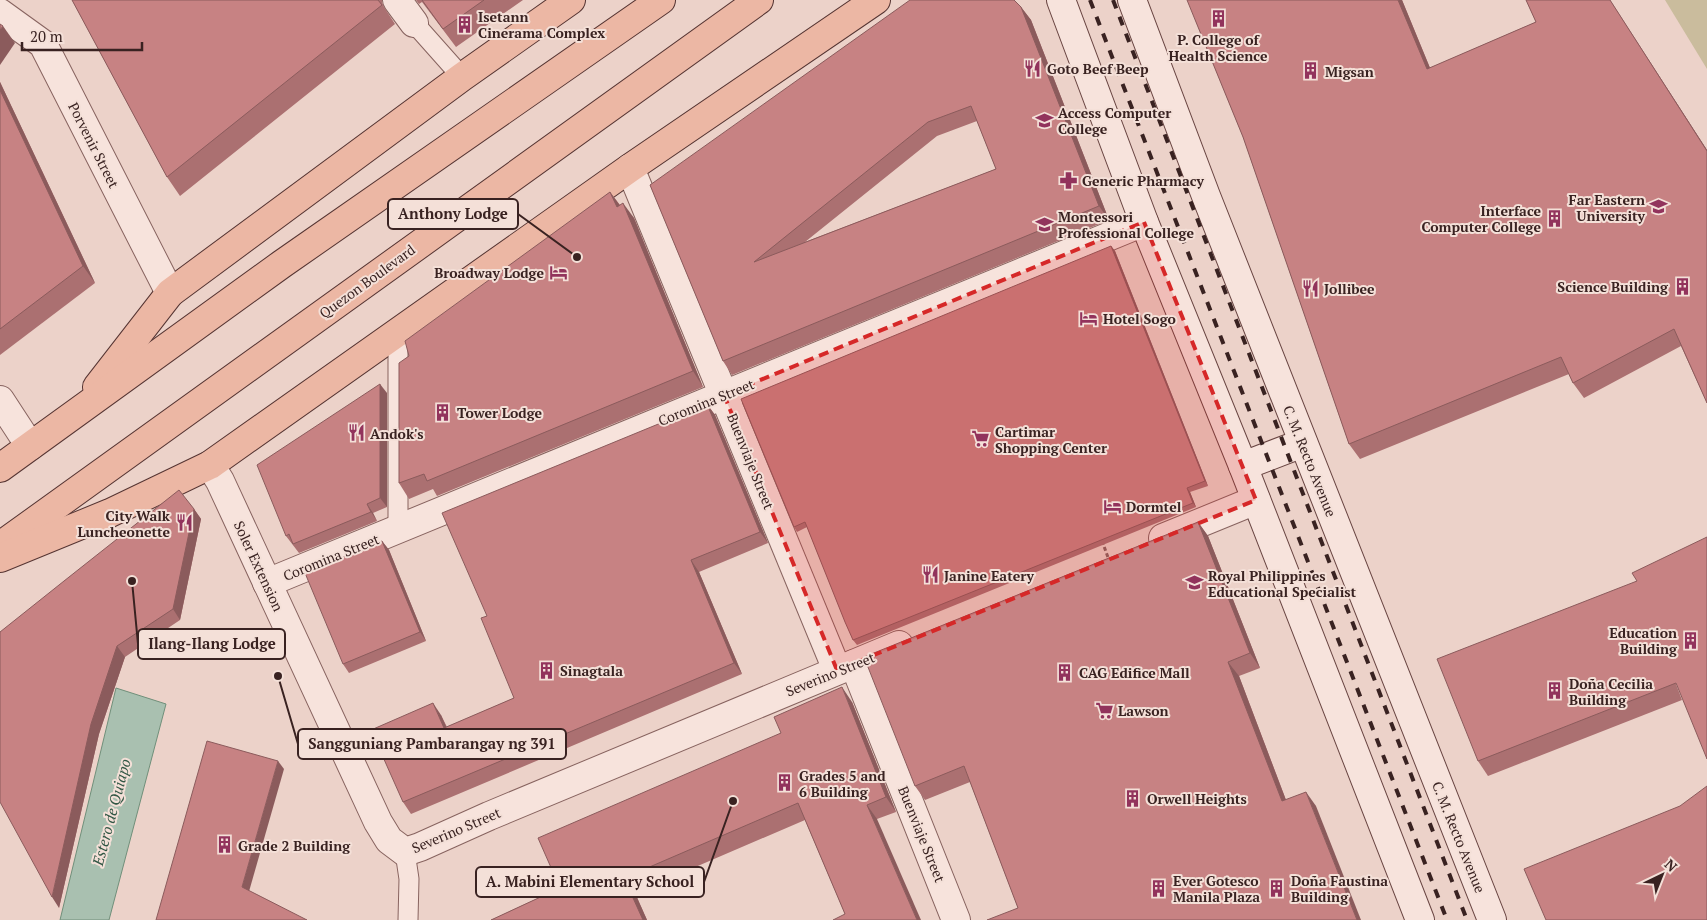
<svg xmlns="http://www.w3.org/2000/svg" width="1707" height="920" font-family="'PT Serif',serif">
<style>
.green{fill:#cabc9d}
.water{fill:#a9c0b0;stroke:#708f7a}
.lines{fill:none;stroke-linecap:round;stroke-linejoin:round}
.lane-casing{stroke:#87635f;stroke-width:21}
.street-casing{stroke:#87635f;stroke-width:30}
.secondary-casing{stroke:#694542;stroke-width:30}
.primary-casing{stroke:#553432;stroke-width:30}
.path{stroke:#87635f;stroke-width:3;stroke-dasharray:4 2.5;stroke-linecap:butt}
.lane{stroke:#f7e3dc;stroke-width:19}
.street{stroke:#f7e3dc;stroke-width:28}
.secondary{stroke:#f7e3dc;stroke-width:28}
.primary{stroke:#ecb7a4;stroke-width:28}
.rail{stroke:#392221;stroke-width:4;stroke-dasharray:9 9;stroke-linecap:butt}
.wall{fill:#ab7071;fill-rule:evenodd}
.shaded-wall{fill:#8b5b5c}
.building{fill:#c78283;stroke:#8b5b5c;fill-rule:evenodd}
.marked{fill:#d62828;fill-opacity:0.2;stroke:#d62828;stroke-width:4;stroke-dasharray:10 6;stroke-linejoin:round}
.labels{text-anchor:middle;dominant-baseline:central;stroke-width:4;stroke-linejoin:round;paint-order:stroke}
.poi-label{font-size:14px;font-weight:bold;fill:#392221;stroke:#f4e0d8;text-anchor:start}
.street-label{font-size:14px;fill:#392221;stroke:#f4e0d8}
.water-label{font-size:15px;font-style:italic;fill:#325745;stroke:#f4e0d8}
.leader{fill:none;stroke:#392221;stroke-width:2}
.callout-dot{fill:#392221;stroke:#f4e0d8;stroke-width:2}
.callout{fill:#f4e0d8;stroke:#392221;stroke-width:2}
.callout-label{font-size:15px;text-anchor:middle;font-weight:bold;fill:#392221}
</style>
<rect width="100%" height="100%" fill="#ecd2c9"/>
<polygon class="green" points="1665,0 1707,0 1707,69"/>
<polygon class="water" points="116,688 166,704 109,920 60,920"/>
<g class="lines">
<defs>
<g id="lane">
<polyline points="414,23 462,77"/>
<polyline points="398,332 398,529"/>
<polyline points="405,852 409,879 408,920"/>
</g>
<g id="street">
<polyline points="397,0 414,23"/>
<polyline points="0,13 43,44 170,293"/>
<polyline points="630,168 837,670"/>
<polyline points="0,400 30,446"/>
<polyline points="210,465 220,481 378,822 389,840 405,852 420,847 489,816 899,645"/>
<polyline points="1163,538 1256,500"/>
<polyline points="267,583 1144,222"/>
<polyline points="854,664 956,920"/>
</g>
<g id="secondary">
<polyline points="1061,0 1144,222 1243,466 1420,920"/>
<polyline points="1132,0 1206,196 1492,920"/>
<polyline points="1243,466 1303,443"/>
</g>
<g id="primary">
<polyline points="97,387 170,293 462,77 571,0"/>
<polyline points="0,468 282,264 661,0"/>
<polyline points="0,546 759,0"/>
<polyline points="0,558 110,513 210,465 630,168 876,0"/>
</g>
</defs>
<use href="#lane" class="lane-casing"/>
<use href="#street" class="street-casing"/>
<use href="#secondary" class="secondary-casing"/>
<use href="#primary" class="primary-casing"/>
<polyline class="path" points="1102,541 1109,560"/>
<use href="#lane" class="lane"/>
<use href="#street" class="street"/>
<use href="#secondary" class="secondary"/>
<use href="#primary" class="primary"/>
<g class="rail">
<polyline points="1090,0 1447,920"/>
<polyline points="1113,0 1467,920"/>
</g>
</g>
<g class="wall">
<polygon points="72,0 382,0 382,2 384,7 395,24 180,196 167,177"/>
<polygon points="416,0 523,0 456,47 422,2 419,4"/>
<polygon points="1402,0 1430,68 1536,22 1526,0 1610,0 1707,150 1707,403 1681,346 1584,398 1573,383 1569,374 1360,459 1349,444 1243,137 1195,19"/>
<path d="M1021,7L1031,20L1109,220L732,375L723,361L650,185ZM977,121L996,169L805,242L937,136Z"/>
<polygon points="0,82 95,283 0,355"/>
<polygon points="610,192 620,205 634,218 703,387 437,496 433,489 409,499 399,483 409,356"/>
<polygon points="1111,246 1115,251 1208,486 1190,492 1196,507 857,645 853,640 807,527 797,532 794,527"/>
<polygon points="387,393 387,507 373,513 377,521 299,553 286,536"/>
<polygon points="707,404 715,415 768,543 699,572 742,674 411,814 403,802 441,715 447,727 514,698 487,616"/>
<polygon points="194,509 201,519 180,620 125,657 99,734 59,908 64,581"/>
<polygon points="1198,522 1208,536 1260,668 1239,676 1286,800 1316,806 1018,908 970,782 925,800 915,786"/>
<polygon points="382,541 389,550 426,641 349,673 343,664"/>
<polygon points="1637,581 1682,700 1488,776 1478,761"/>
<polygon points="852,702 896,812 877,819 845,914 805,820 635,893 647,920 491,920 560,888 781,733"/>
</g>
<g class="shaded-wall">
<polygon points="1398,0 1402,0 1437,85 1427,69"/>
<polygon points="1610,0 1707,150 1707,151"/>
<polygon points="1021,7 1031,20 1109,220 1099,206"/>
<polygon points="3,26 15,43 0,65 0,30"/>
<polygon points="0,82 95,283 83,266 0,90"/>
<polygon points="610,192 621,207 617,207"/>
<polygon points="623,203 634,218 703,387 693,371"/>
<polygon points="1111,246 1115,251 1208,486 1205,481"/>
<polygon points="380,384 387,393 387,507 380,498"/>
<polygon points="707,404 715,415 768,543 760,532"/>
<polygon points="1187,488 1190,492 1196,507 1193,503"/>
<polygon points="367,504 373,513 377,521 371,512"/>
<polygon points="194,509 201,519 180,620 173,609"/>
<polygon points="1198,522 1208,536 1260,668 1250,653"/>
<polygon points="382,541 389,550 426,641 420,632"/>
<polygon points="691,560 699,572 742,674 734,663"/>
<polygon points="117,646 125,657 99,734 59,908 52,897 91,724"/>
<polygon points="1228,662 1239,676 1292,816 1282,801"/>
<polygon points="842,687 852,702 896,812 886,797"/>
<polygon points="433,703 441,715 452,740 444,728"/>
<polygon points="278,761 284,769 248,895 242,887"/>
<polygon points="1306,792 1316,806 1361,920 1357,920"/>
<polygon points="867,805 877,819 921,920 917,920"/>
<polygon points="624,878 635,893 647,920 643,920"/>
</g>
<g class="building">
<polygon points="72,0 378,0 382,5 167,177"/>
<polygon points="422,0 484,0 443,29"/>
<path d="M910,0H1014L1021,7L1099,206L723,361L650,185ZM971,106L996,169L754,262L928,122Z"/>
<polygon points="1187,0 1398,0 1427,69 1536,22 1526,0 1610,0 1707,151 1707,403 1674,329 1573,383 1561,357 1349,444 1243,137"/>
<polygon points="0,24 3,26 0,30"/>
<polygon points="0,90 83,266 0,329"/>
<polygon points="610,192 617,207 623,203 693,371 427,481 424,474 399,483 399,363 409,356 405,341"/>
<polygon points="1111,246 1205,481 1187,488 1193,503 853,640 845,622 805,522 794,527 741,399"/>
<polygon points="380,384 380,498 367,504 371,512 293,544 289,534 286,536 257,465"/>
<polygon points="707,404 760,532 691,560 734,663 403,802 371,730 433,703 444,728 514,698 481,618 487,616 442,513"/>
<polygon points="179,490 194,509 173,609 117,646 91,724 52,897 0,802 0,632 64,581"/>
<polygon points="1198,522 1250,653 1228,662 1282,801 1306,792 1357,920 987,920 1018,908 964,766 915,786 864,657"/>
<polygon points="1707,537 1707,759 1676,683 1478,761 1437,659 1637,581 1632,573"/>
<polygon points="382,541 420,632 343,664 305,573"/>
<polygon points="842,687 886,797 867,805 917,920 833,920 845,914 798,803 624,878 643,920 491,920 560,888 538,838 781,733 774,717"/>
<polygon points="207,741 278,761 242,887 307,920 156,920"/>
<polygon points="1707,786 1707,920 1546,920 1524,869 1680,806"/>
</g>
<path class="marked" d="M1144,222L1256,500L837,670L724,395Z"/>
<defs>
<symbol id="building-bare" viewBox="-9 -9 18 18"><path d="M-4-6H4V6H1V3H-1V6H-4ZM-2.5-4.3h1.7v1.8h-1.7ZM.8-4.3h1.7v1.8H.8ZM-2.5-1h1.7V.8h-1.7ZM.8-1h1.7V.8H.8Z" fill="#92335c" stroke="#f4e0d8" stroke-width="2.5" paint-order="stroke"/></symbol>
<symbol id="restaurant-bare" viewBox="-9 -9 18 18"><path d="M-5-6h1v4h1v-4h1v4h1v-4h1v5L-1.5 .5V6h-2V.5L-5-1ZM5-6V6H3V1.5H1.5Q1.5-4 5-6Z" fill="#92335c" stroke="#f4e0d8" stroke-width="2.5" paint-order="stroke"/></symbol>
<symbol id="university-bare" viewBox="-9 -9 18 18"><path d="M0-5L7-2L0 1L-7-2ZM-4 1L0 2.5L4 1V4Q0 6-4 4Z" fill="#92335c" stroke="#f4e0d8" stroke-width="2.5" paint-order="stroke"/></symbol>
<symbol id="pharmacy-bare" viewBox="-9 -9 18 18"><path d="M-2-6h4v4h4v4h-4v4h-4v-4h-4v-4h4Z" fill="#92335c" stroke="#f4e0d8" stroke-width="2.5" paint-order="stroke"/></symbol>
<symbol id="hotel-bare" viewBox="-9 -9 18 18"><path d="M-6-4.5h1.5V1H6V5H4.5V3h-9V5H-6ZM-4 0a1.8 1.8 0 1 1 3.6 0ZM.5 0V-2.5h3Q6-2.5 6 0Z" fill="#92335c" stroke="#f4e0d8" stroke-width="2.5" paint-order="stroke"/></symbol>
<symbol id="supermarket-bare" viewBox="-9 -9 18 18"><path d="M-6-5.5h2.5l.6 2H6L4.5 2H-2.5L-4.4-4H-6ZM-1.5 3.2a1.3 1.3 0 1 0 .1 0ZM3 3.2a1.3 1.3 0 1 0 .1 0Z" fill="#92335c" stroke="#f4e0d8" stroke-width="2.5" paint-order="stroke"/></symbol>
<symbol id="school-bare" viewBox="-9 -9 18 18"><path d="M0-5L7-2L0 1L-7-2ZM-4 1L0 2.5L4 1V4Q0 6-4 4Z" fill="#92335c" stroke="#f4e0d8" stroke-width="2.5" paint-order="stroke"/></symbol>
</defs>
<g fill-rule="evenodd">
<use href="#building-bare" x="1206" y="6" width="25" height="25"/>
<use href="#building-bare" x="452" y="12" width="25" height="25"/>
<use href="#restaurant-bare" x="1020" y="56" width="25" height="25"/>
<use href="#building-bare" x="1298" y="58" width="25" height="25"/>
<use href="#university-bare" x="1032" y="108" width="25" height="25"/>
<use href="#pharmacy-bare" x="1056" y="168" width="25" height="25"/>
<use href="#university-bare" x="1646" y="194" width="25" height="25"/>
<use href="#building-bare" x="1542" y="206" width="25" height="25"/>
<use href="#university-bare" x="1032" y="212" width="25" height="25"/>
<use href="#hotel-bare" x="546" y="260" width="25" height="25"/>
<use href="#building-bare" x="1670" y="274" width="25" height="25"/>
<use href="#restaurant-bare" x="1298" y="276" width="25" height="25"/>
<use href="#hotel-bare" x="1076" y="306" width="25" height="25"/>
<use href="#building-bare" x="430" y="400" width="25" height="25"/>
<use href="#restaurant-bare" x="344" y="420" width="25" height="25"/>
<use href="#supermarket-bare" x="968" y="426" width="25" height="25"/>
<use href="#hotel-bare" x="1100" y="494" width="25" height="25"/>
<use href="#restaurant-bare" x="172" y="510" width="25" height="25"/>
<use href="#restaurant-bare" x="918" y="562" width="25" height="25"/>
<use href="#school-bare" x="1182" y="570" width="25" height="25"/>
<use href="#building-bare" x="1678" y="628" width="25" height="25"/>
<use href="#building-bare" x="534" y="658" width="25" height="25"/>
<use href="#building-bare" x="1052" y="660" width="25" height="25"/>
<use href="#building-bare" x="1542" y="678" width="25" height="25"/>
<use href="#supermarket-bare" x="1092" y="698" width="25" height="25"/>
<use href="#building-bare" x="772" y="770" width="25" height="25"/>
<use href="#building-bare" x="1120" y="786" width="25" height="25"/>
<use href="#building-bare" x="212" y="832" width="25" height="25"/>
<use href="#building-bare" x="1146" y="876" width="25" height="25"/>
<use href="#building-bare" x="1264" y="876" width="25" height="25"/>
</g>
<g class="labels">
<g class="poi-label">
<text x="478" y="16">Isetann<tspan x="478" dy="16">Cinerama Complex</tspan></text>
<text x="1218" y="39" text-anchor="middle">P. College of<tspan x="1218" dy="16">Health Science</tspan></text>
<text x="1047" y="68">Goto Beef Beep</text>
<text x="1325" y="71">Migsan</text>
<text x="1058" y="112">Access Computer<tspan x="1058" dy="16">College</tspan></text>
<text x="1082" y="180">Generic Pharmacy</text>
<text x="1645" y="199" text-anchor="end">Far Eastern<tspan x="1645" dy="16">University</tspan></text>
<text x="1541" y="210" text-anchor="end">Interface<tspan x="1541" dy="16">Computer College</tspan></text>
<text x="1058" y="216">Montessori<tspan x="1058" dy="16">Professional College</tspan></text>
<text x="544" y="272" text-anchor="end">Broadway Lodge</text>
<text x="1668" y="286" text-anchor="end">Science Building</text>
<text x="1324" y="288">Jollibee</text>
<text x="1103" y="318">Hotel Sogo</text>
<text x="457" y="412">Tower Lodge</text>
<text x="995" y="431">Cartimar<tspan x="995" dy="16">Shopping Center</tspan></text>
<text x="370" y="433">Andok's</text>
<text x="1126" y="506">Dormtel</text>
<text x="170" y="515" text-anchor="end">City Walk<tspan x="170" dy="16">Luncheonette</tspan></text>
<text x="944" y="575">Janine Eatery</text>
<text x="1208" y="575">Royal Philippines<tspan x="1208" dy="16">Educational Specialist</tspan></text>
<text x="1677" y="632" text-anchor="end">Education<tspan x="1677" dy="16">Building</tspan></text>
<text x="560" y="670">Sinagtala</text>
<text x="1079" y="672">CAG Edifice Mall</text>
<text x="1569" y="683">Doña Cecilia<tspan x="1569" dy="16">Building</tspan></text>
<text x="1118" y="710">Lawson</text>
<text x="799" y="775">Grades 5 and<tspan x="799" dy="16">6 Building</tspan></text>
<text x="1147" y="798">Orwell Heights</text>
<text x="238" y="845">Grade 2 Building</text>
<text x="1173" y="880">Ever Gotesco<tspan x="1173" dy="16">Manila Plaza</tspan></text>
<text x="1291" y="880">Doña Faustina<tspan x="1291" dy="16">Building</tspan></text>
</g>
<g class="street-label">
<text transform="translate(94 145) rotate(63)">Porvenir Street</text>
<text transform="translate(367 281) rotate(-36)">Quezon Boulevard</text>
<text transform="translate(706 402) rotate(-22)">Coromina Street</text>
<text transform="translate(751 461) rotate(68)">Buenviaje Street</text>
<text transform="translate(1310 461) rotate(68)">C. M. Recto Avenue</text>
<text transform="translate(331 557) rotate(-22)">Coromina Street</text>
<text transform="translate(259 566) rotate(65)">Soler Extension</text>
<text transform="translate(830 674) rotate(-22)">Severino Street</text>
<text transform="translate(456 830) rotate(-23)">Severino Street</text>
<text transform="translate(922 834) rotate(68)">Buenviaje Street</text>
<text transform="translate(1459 837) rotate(68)">C. M. Recto Avenue</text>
</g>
<g class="water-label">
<text transform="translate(111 812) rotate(-75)">Estero de Quiapo</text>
</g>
</g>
<path class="leader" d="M577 257L518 214M132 581L138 644M278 676L298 744M733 801L704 882"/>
<g class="callout-dot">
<circle cx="577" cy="257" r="5"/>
<circle cx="132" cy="581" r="5"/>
<circle cx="278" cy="676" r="5"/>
<circle cx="733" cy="801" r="5"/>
</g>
<g class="callout">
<rect x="388" y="199" width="130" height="30" rx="5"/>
<rect x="138" y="629" width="147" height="30" rx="5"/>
<rect x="298" y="729" width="268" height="30" rx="5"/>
<rect x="476" y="867" width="228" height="30" rx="5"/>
</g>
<g class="callout-label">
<text x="453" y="219">Anthony Lodge</text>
<text x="212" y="649">Ilang-Ilang Lodge</text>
<text x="432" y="749">Sangguniang Pambarangay ng 391</text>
<text x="590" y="887">A. Mabini Elementary School</text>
</g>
<g transform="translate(1662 875) rotate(43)" stroke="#f4e0d8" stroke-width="4" paint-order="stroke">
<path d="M0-4L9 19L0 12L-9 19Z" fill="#392221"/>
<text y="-8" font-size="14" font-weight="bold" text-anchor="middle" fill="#392221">N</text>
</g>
<path d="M22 42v8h120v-8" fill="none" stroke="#392221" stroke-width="2.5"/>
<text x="30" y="42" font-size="15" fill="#392221" stroke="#f4e0d8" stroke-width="4" paint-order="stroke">20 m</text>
</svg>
